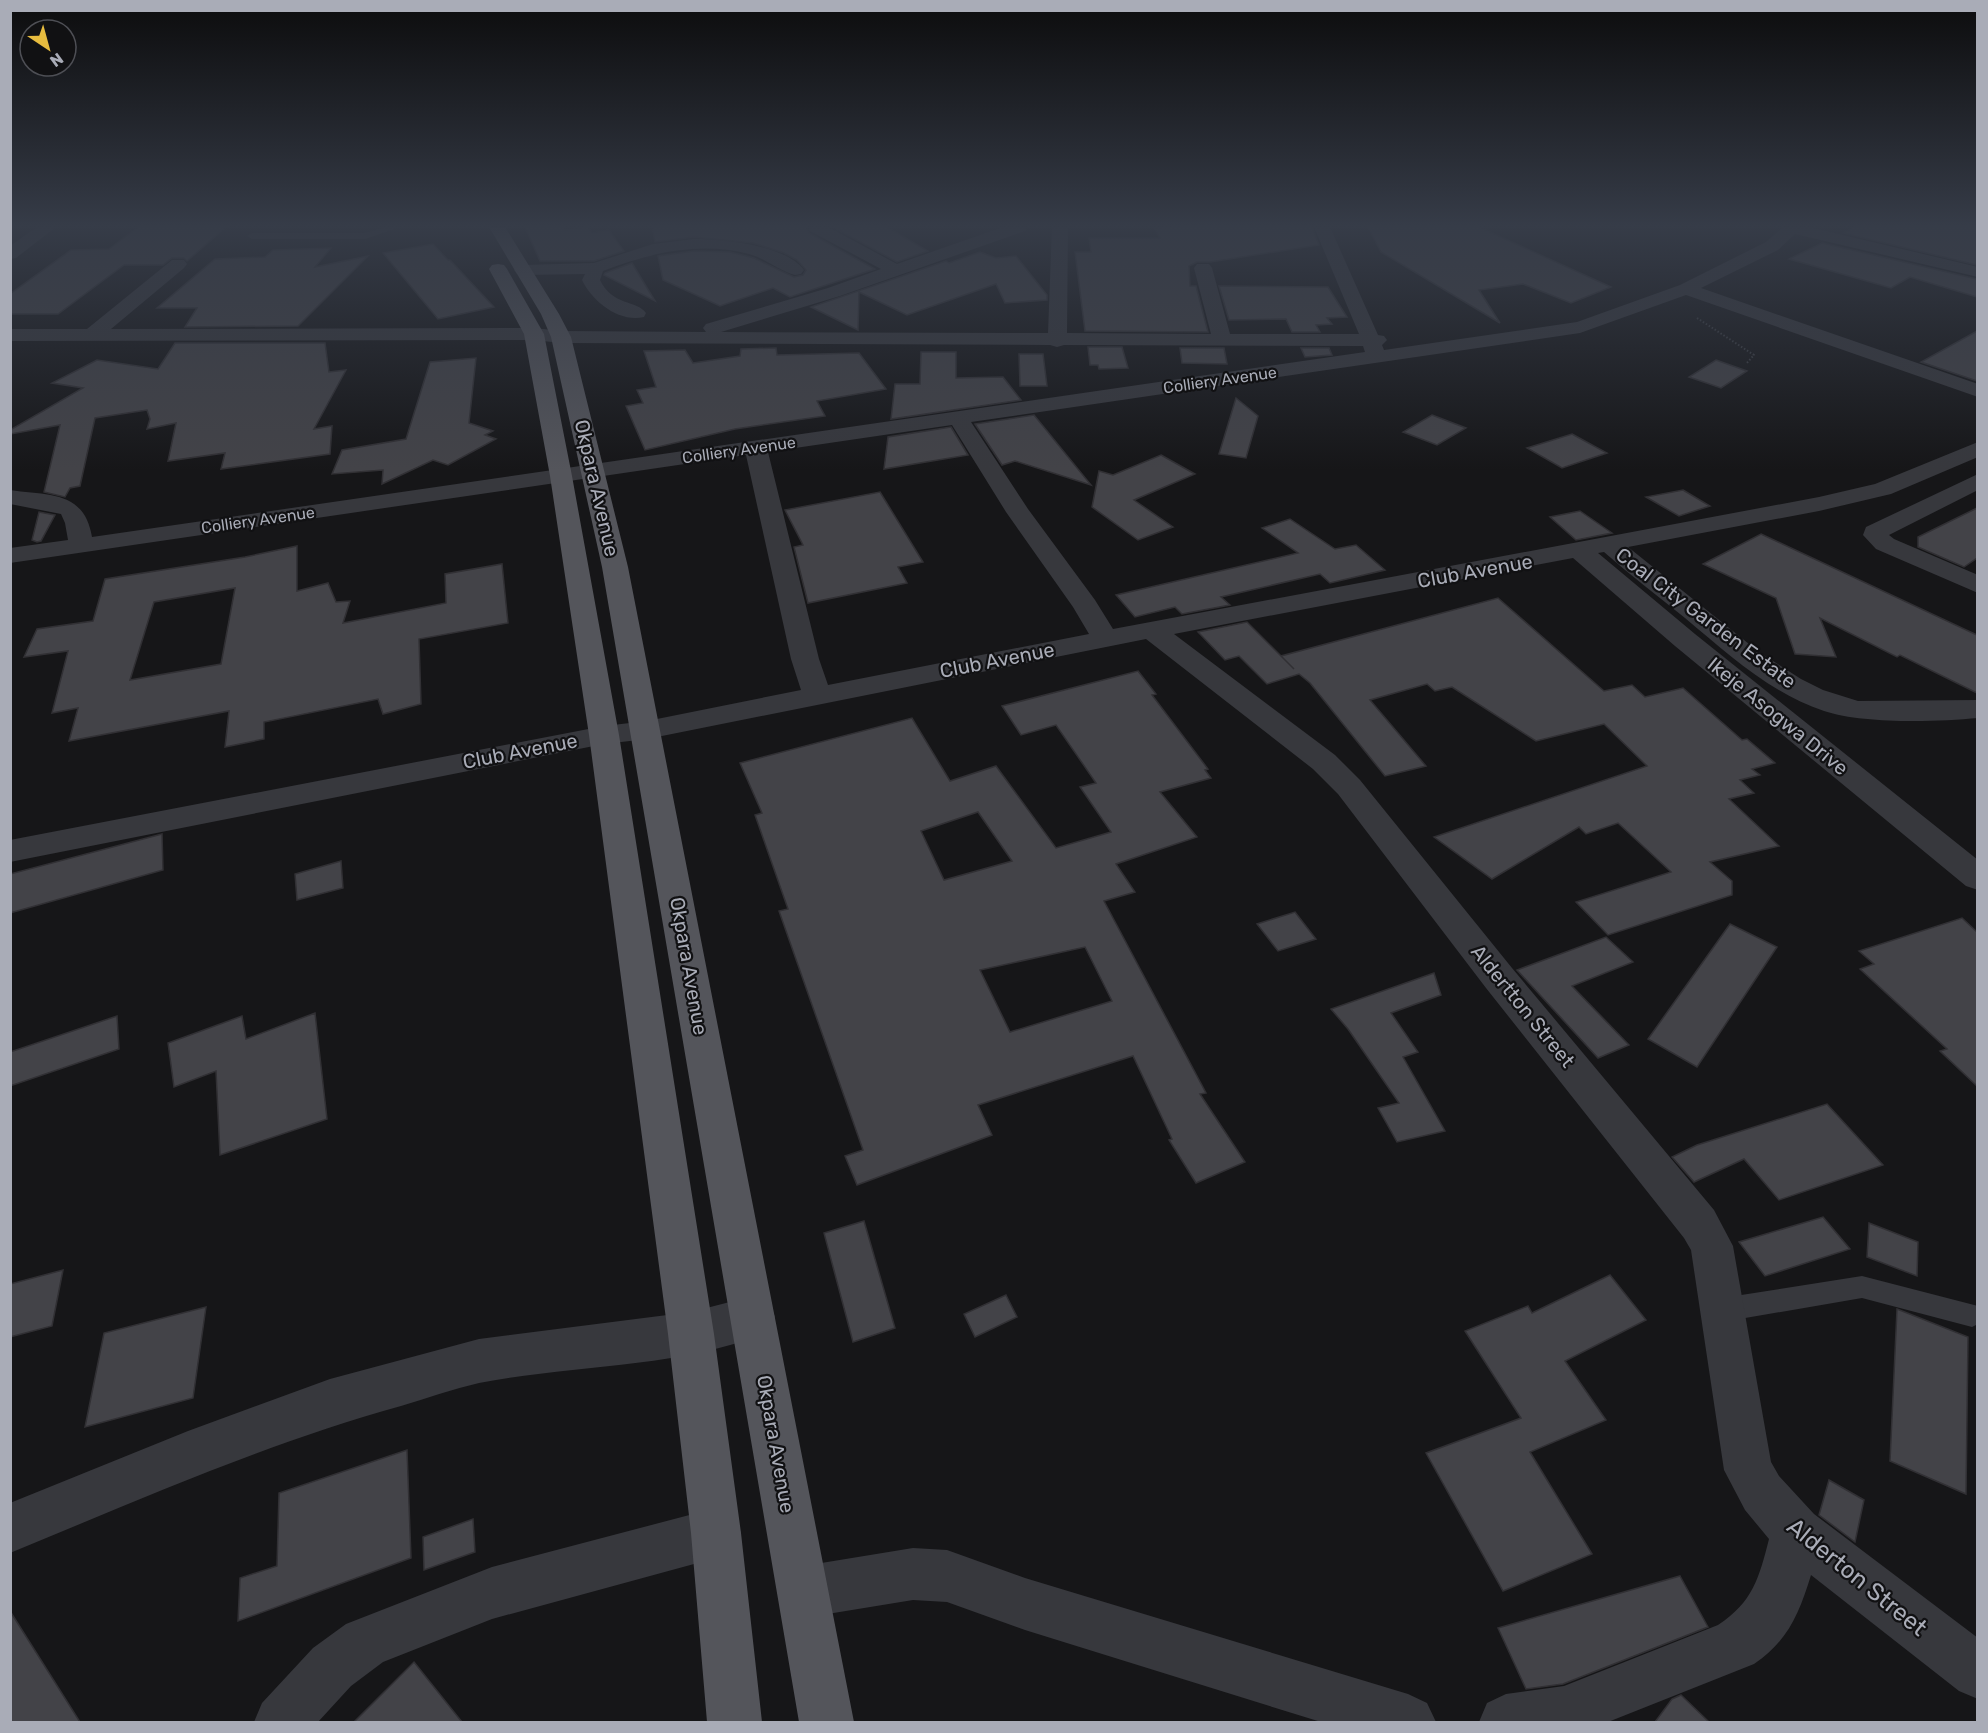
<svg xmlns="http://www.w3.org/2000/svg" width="1988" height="1733" font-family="Rubik,sans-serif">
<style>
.building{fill:#434348;stroke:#313034;stroke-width:1.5;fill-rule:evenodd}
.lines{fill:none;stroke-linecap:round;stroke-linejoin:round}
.path{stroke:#3d3f44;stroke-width:2;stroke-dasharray:1.5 2;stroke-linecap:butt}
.lane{fill:#37383d;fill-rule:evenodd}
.street{fill:#37383d;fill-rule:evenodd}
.primary{fill:#54555b;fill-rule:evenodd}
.labels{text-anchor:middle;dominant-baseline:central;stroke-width:4.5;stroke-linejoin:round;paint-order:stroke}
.far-street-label{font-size:16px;fill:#a9acb7;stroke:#111113}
.street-label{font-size:20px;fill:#a9acb7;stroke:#111113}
.near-street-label{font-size:24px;fill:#a9acb7;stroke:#111113}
</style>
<rect width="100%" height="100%" fill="#161618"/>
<g class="building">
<polygon points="138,227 226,227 187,261 184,258 172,258 163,265 124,265 58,314 10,314 10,294 71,250 109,249"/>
<polygon points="525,227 564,227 565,230 588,227 592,233 609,230 624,251 594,261 540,261"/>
<polygon points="652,227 806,227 809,233 875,269 790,297 773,288 720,306 663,280 658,256 694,251 730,252 754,258 794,277 803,275 806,270 797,260 784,253 753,243 694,237 655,242"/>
<polygon points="833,227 887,227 928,251 897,262"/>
<polygon points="1181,227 1312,227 1319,245 1210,262 1197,262 1189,266 1190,286 1196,286 1208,332 1085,331 1075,252 1091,252 1089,238 1160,238 1154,228"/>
<polygon points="1368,227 1479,227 1611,287 1571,303 1523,284 1479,290 1500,323 1381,252"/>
<polygon points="1854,227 1977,227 1977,265 1843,233"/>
<polygon points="1822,243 1977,279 1977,297 1910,277 1891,288 1789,259"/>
<polygon points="433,244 448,260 450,260 494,307 438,319 383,253"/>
<polygon points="331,248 315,267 368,256 298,326 185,327 197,308 157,308 215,259 265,257 273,250"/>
<polygon points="980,252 996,258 1016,256 1047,295 1047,300 1005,303 996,284 907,315 859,292 858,330 811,307 946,261 949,263"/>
<polygon points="632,263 655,301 604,275 605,273"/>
<polygon points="1219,286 1328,287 1347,317 1327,318 1332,324 1316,325 1320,332 1292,332 1286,319 1229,320"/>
<polygon points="1977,331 1977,381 1921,362"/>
<polygon points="175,343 325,343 329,372 346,370 314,429 332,426 330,454 221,469 225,453 168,461 176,423 147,429 150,419 147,410 95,418 80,486 70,488 65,497 44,492 60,425 11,434 10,430 83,388 52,383 97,360 158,369"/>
<polygon points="1088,347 1122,347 1128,368 1099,369 1098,365 1090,365"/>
<polygon points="776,348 777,355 859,353 886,389 817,401 825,416 735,429 645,450 626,406 643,403 637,390 656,387 644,351 685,350 693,363 740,356 741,349"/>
<polygon points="1180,348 1224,348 1227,364 1182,363"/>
<polygon points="1301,348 1329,348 1332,355 1305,357"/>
<polygon points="921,352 956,352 956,378 1003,377 1021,400 891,419 895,384 920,384"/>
<polygon points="1019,354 1043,354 1047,386 1020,386"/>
<polygon points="476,358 469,423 493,431 485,435 496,439 448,465 433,460 382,484 383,470 332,474 342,450 406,439 430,362"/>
<polygon points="1716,360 1747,371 1721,388 1689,377"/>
<polygon points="1236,398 1258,416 1246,458 1219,454"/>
<polygon points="1034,415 1091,485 1015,461 1002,465 975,424"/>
<polygon points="1432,415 1466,428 1437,445 1403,432"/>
<polygon points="951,427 968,455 884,469 888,437"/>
<polygon points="1572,434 1607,453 1562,468 1527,448"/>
<polygon points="1161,455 1195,474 1134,500 1173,527 1138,540 1092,507 1099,471 1113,475"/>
<polygon points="1683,490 1710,506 1679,516 1646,497"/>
<polygon points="880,492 923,562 898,567 907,583 808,603 794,547 803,545 785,510"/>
<polygon points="1977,508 1977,558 1964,567 1918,547 1918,537"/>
<polygon points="1580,511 1612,533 1576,540 1550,517"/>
<polygon points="39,512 55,515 41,541 37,542 32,540"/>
<polygon points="1290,519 1335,549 1356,545 1385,570 1330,583 1320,574 1221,597 1230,605 1182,614 1175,607 1135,617 1116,595 1298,553 1262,528"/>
<polygon points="1761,534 1977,635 1977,693 1900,655 1897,657 1820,618 1836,657 1795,654 1776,598 1703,564"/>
<path d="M297,546V591L328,583L336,602L350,601L343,623L446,603L445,574L502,564L508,623L419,639L421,704L383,714L378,699L264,722V739L225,747L229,711L69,741L78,708L52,713L68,651L24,657L37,629L93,621L105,579L245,557ZM235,588L221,664L130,680L154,602Z"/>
<polygon points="1498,598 1604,691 1632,685 1645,697 1683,688 1742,740 1747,739 1775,763 1752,769 1760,775 1740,780 1754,793 1729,799 1779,846 1710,862 1732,881 1732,895 1608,935 1576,902 1671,872 1618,823 1586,834 1579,827 1492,879 1434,837 1647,766 1604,724 1536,741 1452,687 1435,691 1427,684 1370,700 1426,766 1385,776 1310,683 1299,674 1267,684 1239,656 1225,660 1198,632 1247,622 1294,669 1281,656"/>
<path d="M1138,671L1156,694L1152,695L1208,769L1205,770L1211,778L1160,792L1197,837L1116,864L1135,892L1104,901L1206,1093L1200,1094L1245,1162L1196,1183L1169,1140L1172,1139L1133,1056L978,1105L992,1135L857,1185L845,1156L863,1150L779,911L788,909L755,815L762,813L740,763L912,718L950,781L996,766L1056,848L1111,832L1080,787L1096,783L1056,725L1021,735L1002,706ZM978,812L1012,861L944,880L921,831ZM1085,947L1112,1001L1010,1032L980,970Z"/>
<polygon points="162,834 163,870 10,913 10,874"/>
<polygon points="341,861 343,888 297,900 295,874"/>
<polygon points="1295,912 1316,939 1278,951 1257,924"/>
<polygon points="1962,918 1977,932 1977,1086 1940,1051 1947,1049 1860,969 1874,964 1859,951"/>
<polygon points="1730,924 1777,947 1697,1067 1648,1039"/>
<polygon points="1606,937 1633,962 1572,986 1629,1045 1598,1058 1517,970"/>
<polygon points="1434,973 1441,995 1391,1013 1418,1052 1403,1057 1445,1131 1397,1142 1378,1108 1399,1103 1348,1029 1331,1009"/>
<polygon points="315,1013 327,1119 220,1155 216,1071 174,1087 168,1043 242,1016 246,1039"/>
<polygon points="117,1016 119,1049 10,1086 10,1052"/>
<polygon points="1827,1104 1883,1165 1779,1200 1744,1159 1694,1182 1672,1157 1697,1145"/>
<polygon points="1823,1217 1850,1249 1765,1276 1739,1242"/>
<polygon points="864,1221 895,1328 853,1342 824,1233"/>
<polygon points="1869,1223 1918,1242 1917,1276 1867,1257"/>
<polygon points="63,1270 52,1326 10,1337 10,1284"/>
<polygon points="1610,1275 1646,1320 1565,1361 1606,1420 1530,1452 1592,1554 1503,1591 1426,1453 1521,1418 1465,1331 1528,1306 1532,1313"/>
<polygon points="1006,1295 1017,1317 975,1337 964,1314"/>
<polygon points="206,1307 193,1398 85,1427 104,1333"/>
<polygon points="1897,1309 1968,1337 1966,1494 1890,1461"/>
<polygon points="407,1450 411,1558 238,1621 240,1578 277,1566 279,1493"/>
<polygon points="1829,1480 1864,1500 1855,1542 1819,1515"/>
<polygon points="473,1519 475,1552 424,1570 423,1537"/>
<polygon points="1680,1576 1708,1627 1563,1684 1526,1689 1498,1628"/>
<polygon points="10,1611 80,1722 10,1722"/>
<polygon points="414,1662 462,1722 354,1722"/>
<polygon points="1681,1695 1709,1722 1655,1722 1672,1699"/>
</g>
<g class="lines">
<polyline class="path" points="1697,318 1754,355 1746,364"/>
<g class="lane">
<polygon points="386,227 400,227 365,239 252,239 247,236 252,233 365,233"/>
<polygon points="1862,1276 1978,1306 1978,1324 1972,1327 1862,1298 1722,1322 1713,1318 1710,1310 1713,1302 1722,1298"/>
</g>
<g class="street">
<polygon points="37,227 56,227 16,258 10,259 10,246"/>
<path d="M808,227H828L897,264L1003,227H1027L1025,231L840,296L721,332L1048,333L1052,227H1068L1067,333L1211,334L1194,268L1197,264H1209L1212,268L1230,334H1359L1314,227H1330L1378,335L1384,336L1387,340L1382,345L1384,350L1577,322L1680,285L1766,242L1783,227H1809L1978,267V277L1795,234L1778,250L1701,288L1978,384V397L1686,295L1580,333L971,422L1028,509L1095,600L1113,629L1819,497L1875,484L1978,442V457L1891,494L1819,511L1628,547L1759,652L1801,679L1823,690L1858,701L1978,700V718C1935,722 1863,724 1824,711C1770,693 1728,654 1685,618C1658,596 1630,575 1604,552L1598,553L1695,634L1978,860V890L1966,886L1675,646L1573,558L1174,634L1335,755L1360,780L1512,968L1714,1210L1733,1246L1771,1462L1779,1476L1814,1514L1978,1638V1699L1959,1691L1811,1575C1799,1614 1788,1641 1754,1664L1608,1722H1479L1487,1703L1506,1694L1564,1686L1718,1625C1753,1602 1759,1578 1769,1539L1745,1510L1724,1470L1691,1250L1684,1238L1486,988L1338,794L1313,769L1146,639L647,739L604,744L10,862V840L604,726L647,721L801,690L791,659L746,455L10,563V548L68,540L65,523L61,514L10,504V490C49,496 84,490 92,537L1365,352L1363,346L1064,345L1057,347L1050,345L561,343L534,340L10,341V329H87L172,260H184L187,264L184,268L111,329L534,328L561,331L706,332L703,328L706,324L828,288L881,269L810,231ZM952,425L1006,512L1073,607L1089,634L828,685L819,659L768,452Z"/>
<path d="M694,239C722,239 786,245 804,270L801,274L795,275C779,271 765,258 749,254C700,241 649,253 603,271L600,280C612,306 637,300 646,313L644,317C619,323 592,301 582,280L585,274L523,275L517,274L514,270L517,266L523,265L594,263L653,244Z"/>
<polygon points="1978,474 1978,490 1889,535 1894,539 1978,575 1978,593 1876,549 1863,535 1866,527"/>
<path d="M753,1296L769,1302L775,1317L769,1332C676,1369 576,1364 479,1383C453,1389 427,1398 401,1406C267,1443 139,1500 10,1553V1503L188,1431L330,1379L479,1339L691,1312Z"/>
<polygon points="716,1508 734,1515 741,1533 734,1551 716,1558 492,1619 383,1662 351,1686 318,1722 254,1722 262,1703 313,1648 346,1624 492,1567"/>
<polygon points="913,1548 947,1550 1025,1578 1408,1694 1427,1703 1436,1722 1321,1722 1025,1630 947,1602 913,1600 803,1618 785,1610 777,1592 785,1574 803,1566"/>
</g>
<g class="primary">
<polygon points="489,227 505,227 559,314 571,337 628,567 854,1722 799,1722 602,567 551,337 541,314"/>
<polygon points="498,264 504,265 507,269 544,334 572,476 619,735 714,1334 741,1533 762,1722 707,1722 691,1533 668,1334 589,735 550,476 524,334 489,269 492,265"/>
</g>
</g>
<linearGradient id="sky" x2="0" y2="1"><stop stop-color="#0c0c0d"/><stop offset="0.48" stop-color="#363c48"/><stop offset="1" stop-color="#363c48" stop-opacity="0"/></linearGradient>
<rect width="1988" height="470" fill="url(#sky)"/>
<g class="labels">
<g class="far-street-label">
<text transform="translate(1220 380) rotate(-8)">Colliery Avenue</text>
<text transform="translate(739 450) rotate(-8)">Colliery Avenue</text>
<text transform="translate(258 520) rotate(-8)">Colliery Avenue</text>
</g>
<g class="street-label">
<text transform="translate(597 488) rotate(77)">Okpara Avenue</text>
<text transform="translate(1475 571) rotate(-10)">Club Avenue</text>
<text transform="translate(1706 618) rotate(37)">Coal City Garden Estate</text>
<text transform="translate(997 660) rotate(-11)">Club Avenue</text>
<text transform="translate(1778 716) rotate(39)">Ikeje Asogwa Drive</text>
<text transform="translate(520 751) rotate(-11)">Club Avenue</text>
<text transform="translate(689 966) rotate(80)">Okpara Avenue</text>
<text transform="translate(1523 1006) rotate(51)">Aldertton Street</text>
<text transform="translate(776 1444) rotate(80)">Okpara Avenue</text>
</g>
<g class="near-street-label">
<text transform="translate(1857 1577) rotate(39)">Alderton Street</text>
</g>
</g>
<rect width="1988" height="1733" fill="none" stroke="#a9acb7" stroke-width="24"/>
<g transform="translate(48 48) rotate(144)"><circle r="28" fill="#111113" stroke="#4e4f55" stroke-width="1.5"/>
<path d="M0-4.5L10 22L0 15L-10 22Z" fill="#e7bc3f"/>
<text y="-9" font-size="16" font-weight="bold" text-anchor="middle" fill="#a9acb7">N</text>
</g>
</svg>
